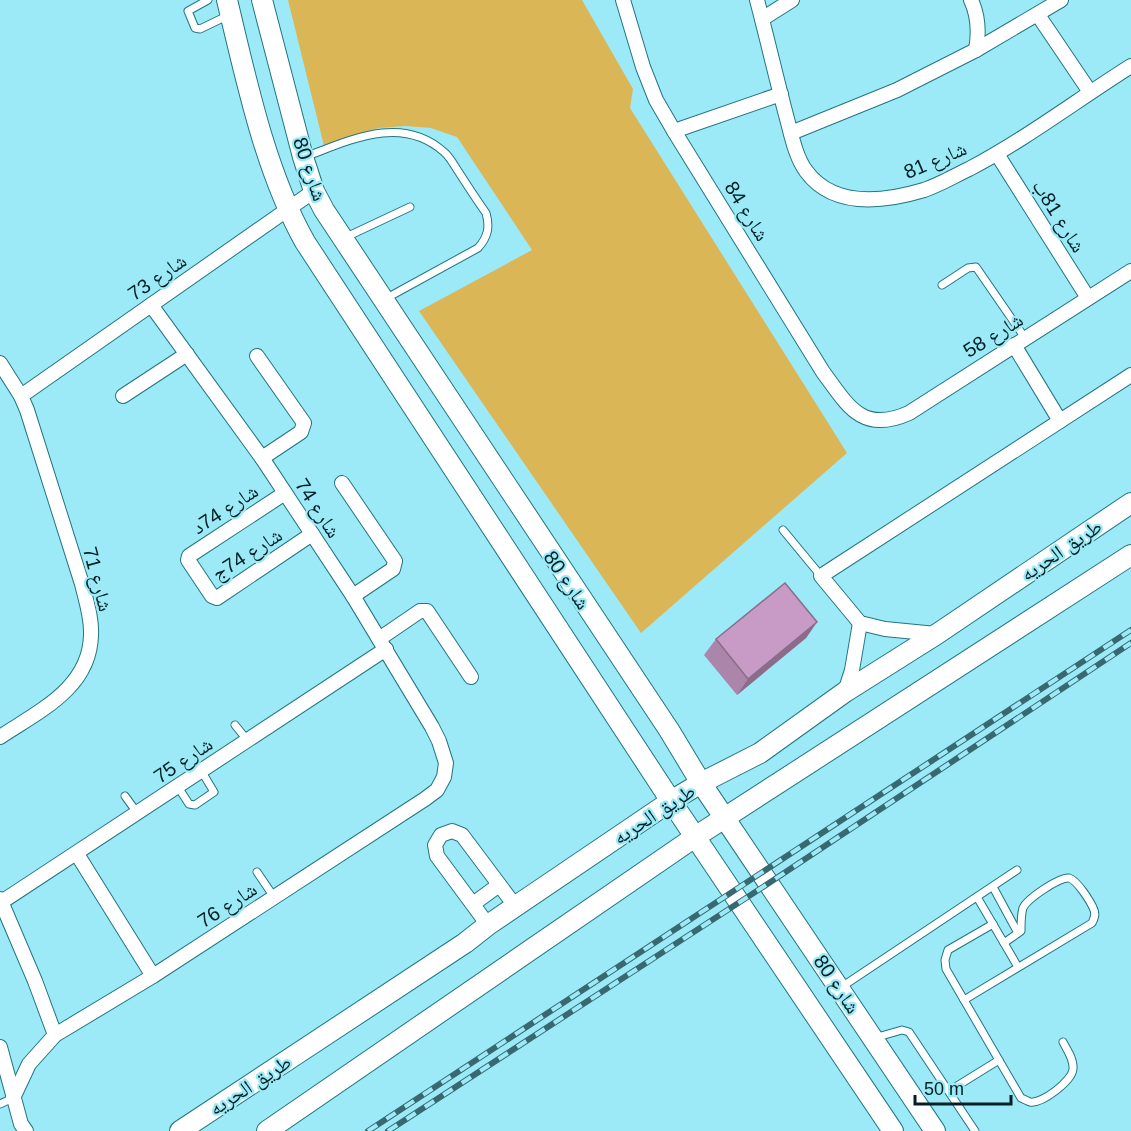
<svg xmlns="http://www.w3.org/2000/svg" width="1131" height="1131" font-family="Arial,'Noto Naskh Arabic',sans-serif">
<style>
.green{fill:#dbb657}
.lines{fill:none;stroke-linecap:round;stroke-linejoin:round}
.lane-casing{stroke:#227580;stroke-width:9}
.street-casing{stroke:#227580;stroke-width:16}
.secondary-casing{stroke:#227580;stroke-width:22}
.lane{stroke:#fff;stroke-width:7}
.street{stroke:#fff;stroke-width:14}
.secondary{stroke:#fff;stroke-width:20}
.rail-casing{stroke:#386870;stroke-width:6}
.rail{stroke:#9ceaf7;stroke-width:4;stroke-dasharray:11;stroke-linecap:butt}
.wall{fill:#ac85aa}
.shaded-wall{fill:#8c6c8b}
.building{fill:#c89bc6;stroke:#8c6c8b;stroke-width:1.5}
.labels{text-anchor:middle;dominant-baseline:central;stroke-width:4.5;stroke-linejoin:round;paint-order:stroke}
.street-label{font-size:20px;fill:#002025;stroke:#9ceaf7}
</style>
<rect width="100%" height="100%" fill="#9ceaf7"/>
<polygon class="green" points="288,0 582,0 633,89 630,108 847,453 641,633 419,311 532,250 457,137 431,128 405,126 379,128 358,134 325,150"/>
<g class="lines">
<defs>
<g id="lane">
<polyline points="208,0 188,11 195,28 200,29 229,15"/>
<path d="M305,157C350,140 402,114 444,152C450,157 454,165 458,171C467,185 476,199 486,213C490,227 488,237 478,248L385,299"/>
<polyline points="344,238 410,207"/>
<polyline points="942,285 968,268 976,267 1025,338"/>
<polyline points="783,530 821,576"/>
<polyline points="235,725 248,741"/>
<polyline points="178,787 189,804 195,805 214,792 202,772"/>
<polyline points="125,796 138,814"/>
<polyline points="257,872 274,897"/>
<polyline points="993,887 1018,933"/>
<polyline points="977,897 1018,967"/>
<path d="M993,924L948,950L945,960L946,969L1021,1098C1024,1099 1027,1101 1030,1102C1042,1104 1072,1081 1073,1069C1074,1059 1067,1050 1063,1042"/>
<polyline points="840,988 1017,870"/>
<path d="M964,1000L1092,923C1094,919 1096,915 1094,910C1091,902 1077,880 1069,878C1059,877 1027,899 1023,908C1021,914 1021,924 1021,931L1004,943"/>
<polyline points="874,1038 902,1030 909,1032 975,1131"/>
<polyline points="949,1091 999,1060"/>
<polyline points="0,1104 13,1098"/>
</g>
<g id="street">
<path d="M623,0L643,67L656,100L674,131L823,372C848,406 862,434 909,413L1131,271"/>
<path d="M757,0C767,38 776,77 786,115C791,133 795,156 806,171C833,208 884,202 924,190C939,185 954,176 969,169C1026,139 1077,100 1131,66"/>
<path d="M971,0C979,17 979,33 976,50"/>
<polyline points="1038,15 1090,92"/>
<polyline points="762,19 792,0"/>
<polyline points="674,131 781,94"/>
<polyline points="791,133 897,90 976,50 1061,0"/>
<polyline points="997,154 1088,298"/>
<polyline points="1014,345 1060,421"/>
<polyline points="257,356 304,423 301,432 262,458"/>
<path d="M0,363L21,396L27,410L82,584C86,601 92,618 91,635C90,688 39,711 0,737"/>
<polyline points="21,396 314,191"/>
<polyline points="123,396 187,354"/>
<polyline points="342,483 395,561 393,569 353,596"/>
<polyline points="285,493 189,556 188,560 212,596 217,598 312,534"/>
<polyline points="936,634 885,629 860,623 821,576 1131,375"/>
<polyline points="379,639 420,611 427,611 471,677"/>
<polyline points="845,692 852,670 860,623"/>
<polyline points="77,854 153,976"/>
<polyline points="0,899 35,981 55,1035"/>
<polyline points="0,903 386,649"/>
<polyline points="473,904 499,885"/>
<polyline points="488,925 437,856 435,845 441,835 452,831 462,835 516,907"/>
<polyline points="0,1047 21,1124 26,1131"/>
<polyline points="13,1098 29,1064 55,1035 153,976 425,799 437,790 444,777 446,763 439,741 432,727 353,596 262,458 151,305"/>
</g>
<g id="secondary">
<path d="M227,0C246,79 265,171 305,242L671,801L893,1131"/>
<polyline points="262,0 303,157 314,191 324,210 669,730 701,783 935,1131"/>
<polyline points="180,1131 465,943 488,925 671,801 701,783 760,753 845,692 937,634 1131,503"/>
<polyline points="267,1131 695,837 1131,555"/>
</g>
</defs>
<use href="#lane" class="lane-casing"/>
<use href="#street" class="street-casing"/>
<use href="#secondary" class="secondary-casing"/>
<use href="#lane" class="lane"/>
<use href="#street" class="street"/>
<use href="#secondary" class="secondary"/>
<defs>
<g id="rail">
<polyline points="368,1131 1131,630"/>
<polyline points="388,1131 769,883 1131,643"/>
</g>
</defs>
<use href="#rail" class="rail-casing"/>
<use href="#rail" class="rail"/>
</g>
<polygon class="wall" points="817,622 806,638 737,695 704,655 716,639"/>
<polygon class="shaded-wall" points="817,622 806,638 737,695 748,679"/>
<polygon class="building" points="785,583 817,622 748,679 716,639"/>
<g class="labels">
<g class="street-label">
<text transform="translate(935 160) rotate(-23)">شارع 81</text>
<text transform="translate(310 169) rotate(71)">شارع 80</text>
<text transform="translate(747 211) rotate(58)">شارع 84</text>
<text transform="translate(1059 216) rotate(58)">شارع 81ب</text>
<text transform="translate(157 277) rotate(-35)">شارع 73</text>
<text transform="translate(993 335) rotate(-32)">شارع 58</text>
<text transform="translate(318 508) rotate(57)">شارع 74</text>
<text transform="translate(225 509) rotate(-33)">شارع 74د</text>
<text transform="translate(1061 550) rotate(-34)">طريق الحريه</text>
<text transform="translate(247 554) rotate(-33)">شارع 74ج</text>
<text transform="translate(98 579) rotate(75)">شارع 71</text>
<text transform="translate(567 580) rotate(56)">شارع 80</text>
<text transform="translate(183 760) rotate(-34)">شارع 75</text>
<text transform="translate(654 814) rotate(-33)">طريق الحريه</text>
<text transform="translate(227 905) rotate(-33)">شارع 76</text>
<text transform="translate(837 984) rotate(56)">شارع 80</text>
<text transform="translate(250 1085) rotate(-33)">طريق الحريه</text>
</g>
</g>
<path d="M915 1095v9h96v-9" fill="none" stroke="#002025" stroke-width="3"/>
<text x="924" y="1095" font-size="18" fill="#002025" stroke="#9ceaf7" stroke-width="4.5" paint-order="stroke">50 m</text>
</svg>
